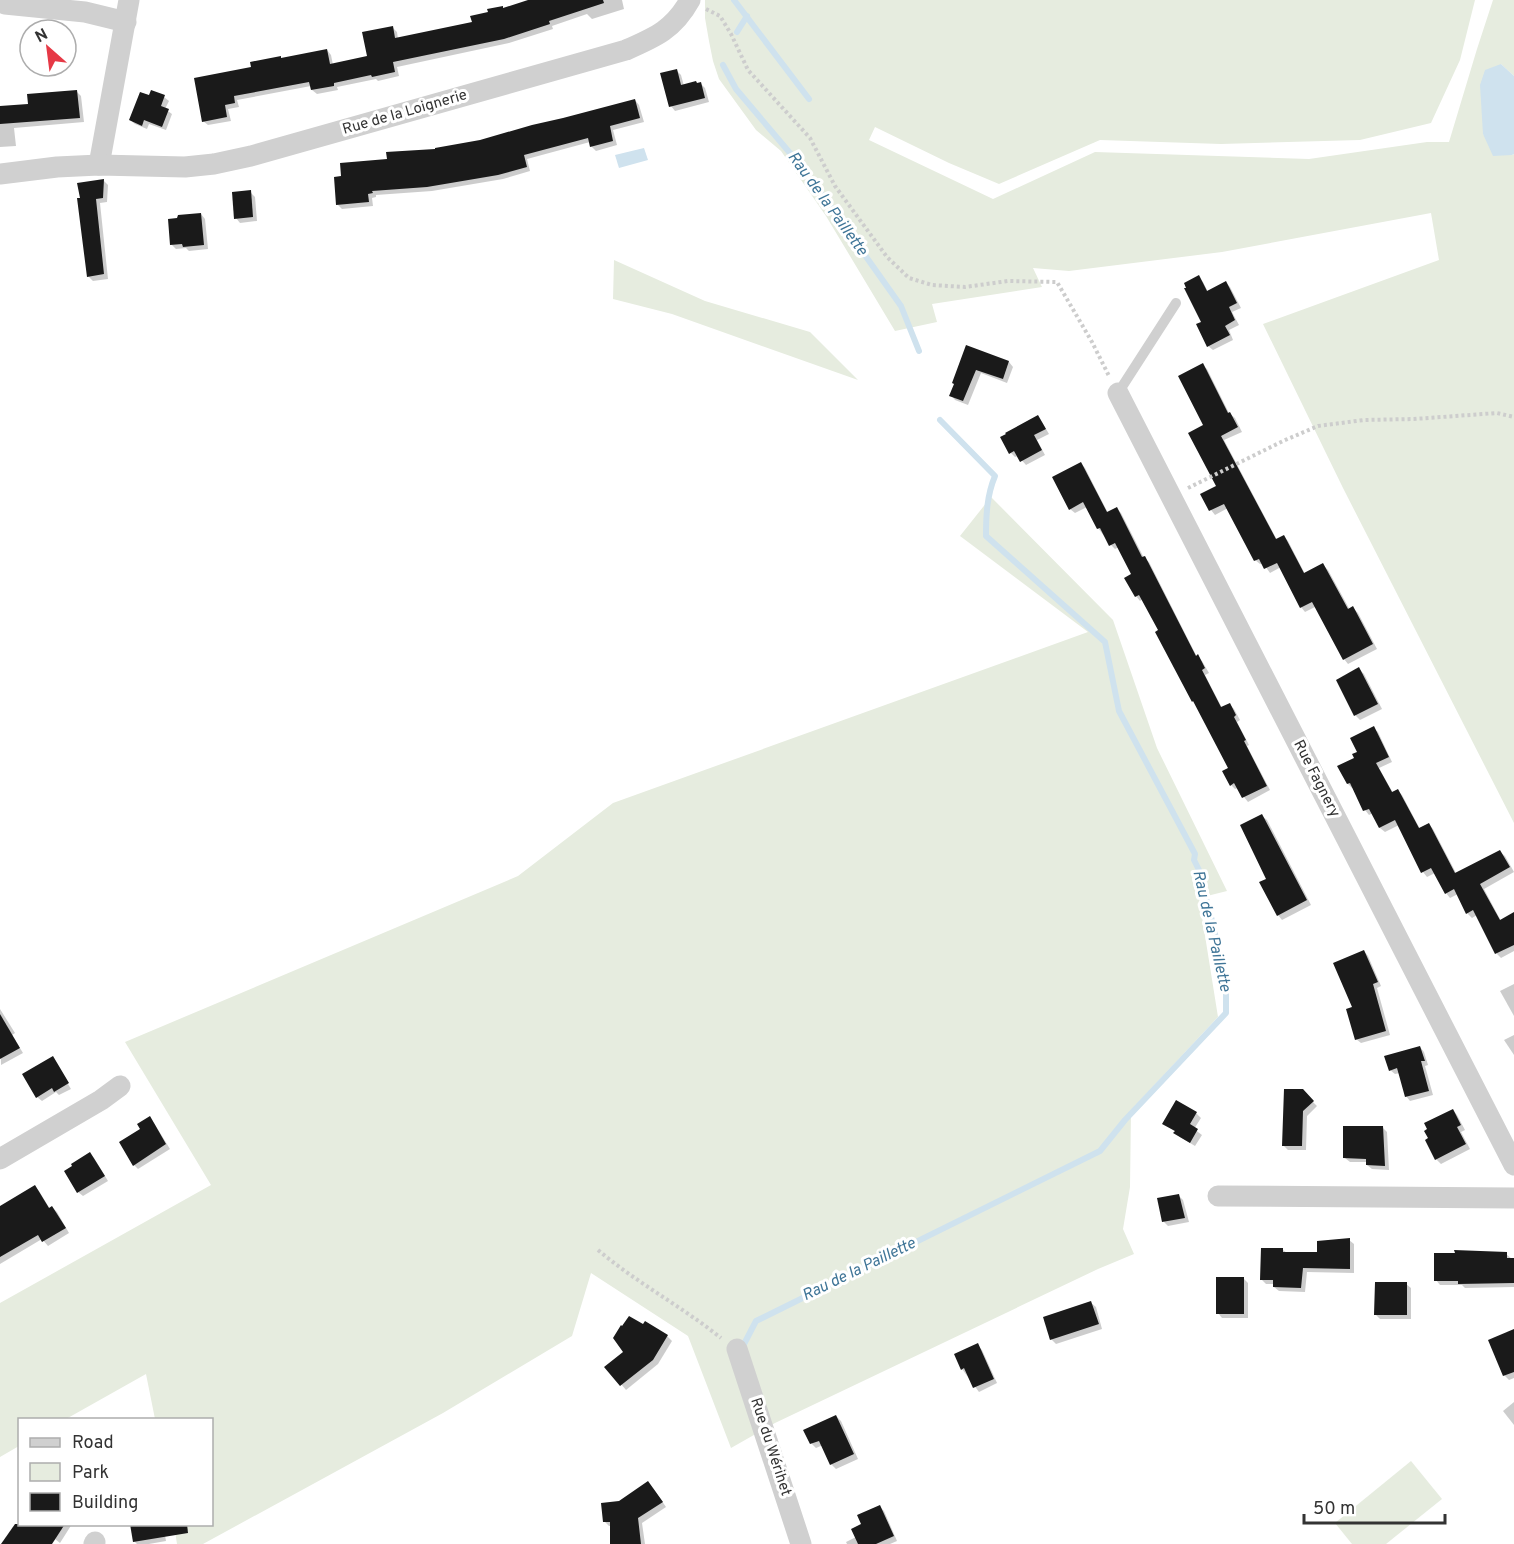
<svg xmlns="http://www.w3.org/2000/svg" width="1514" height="1544" font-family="Overpass,sans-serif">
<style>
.green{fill:#e6ecdf}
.water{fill:#cfe2ee}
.shadow{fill:#0003}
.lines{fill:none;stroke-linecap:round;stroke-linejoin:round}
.stream{stroke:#cfe2ee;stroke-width:6}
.building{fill:#1a1a1a}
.path{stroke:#cdcdcd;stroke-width:4;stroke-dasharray:3 3;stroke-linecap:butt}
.service{stroke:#d0d0d0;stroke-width:10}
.minor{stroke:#d0d0d0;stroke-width:21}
.labels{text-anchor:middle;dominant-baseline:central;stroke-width:6;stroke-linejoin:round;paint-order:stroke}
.street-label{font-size:15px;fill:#333;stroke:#fff}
.water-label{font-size:16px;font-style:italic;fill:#3f7597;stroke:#fff}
</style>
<rect width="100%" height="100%" fill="#fff"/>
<g class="green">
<polygon points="705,0 1475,0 1460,60 1431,123 1360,140 1221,144 1100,140 999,184 949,163 875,127 869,140 993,199 1095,152 1309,159 1427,142 1449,142 1477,49 1493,0 1514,0 1514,76 1501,64 1483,110 1483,134 1512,155 1514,154 1514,823 1343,488 1263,324 1439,260 1431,213 1222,252 1069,271 1033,268 1042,287 932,304 937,322 895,331 826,216 781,151 756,130 719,79 713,61 709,41 705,18"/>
<polygon points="614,260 705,301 810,332 858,380 672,314 613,299"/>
<polygon points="991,497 1113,620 1157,748 1227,891 1199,898 1218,1017 1131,1110 1130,1187 1123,1229 1134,1254 1098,1269 775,1423 731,1448 688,1336 591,1273 572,1336 443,1413 203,1544 177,1544 174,1525 212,1524 212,1420 155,1419 146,1374 66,1419 20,1420 19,1446 0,1457 0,1303 211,1185 125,1042 518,876 613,803 1088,632 960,536"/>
<polygon points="1411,1461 1442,1499 1386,1544 1352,1544 1335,1523"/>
</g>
<g class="water">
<polygon points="1501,64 1514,76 1514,154 1512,155 1493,156 1483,134 1480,85 1485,70"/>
<polygon points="644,148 648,160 619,168 615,155"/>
</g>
<g class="shadow">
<polygon points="533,0 622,0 624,9 592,19 587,14 552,26 553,29 509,43 397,67 399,76 378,81 376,79 337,87 338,90 317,94 312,90 311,86 237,100 239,107 228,109 231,121 208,125 203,121 253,68 282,60 327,50 331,55 333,65 369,57 392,27 397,32 398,39 473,23 490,13 502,7 504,9"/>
<polygon points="677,71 681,75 684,86 700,83 705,88 709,102 675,111 671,106"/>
<polygon points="77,92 81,96 84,122 14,128 16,146 0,147 0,107 30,105"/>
<polygon points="150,97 164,97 169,101 165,109 172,114 166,130 149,124 147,129 135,124 130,120"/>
<polygon points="635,100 639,105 644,122 613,130 617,145 596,151 591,146 590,142 527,159 530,171 503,179 432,191 376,195 376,197 372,198 373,206 342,209 337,204 388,160 481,141"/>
<polygon points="104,181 108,185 107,202 100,203 108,279 93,281 88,276 79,200"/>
<polygon points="250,192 255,197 257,221 240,223 236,218"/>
<polygon points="201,214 205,219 208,249 189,251 186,248 176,249 171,244"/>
<polygon points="1198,277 1203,282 1208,292 1226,283 1230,287 1241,308 1232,312 1239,325 1229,330 1233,340 1213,350 1208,346 1203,323"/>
<polygon points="967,347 1009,362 1013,367 1007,383 981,373 968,405 955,400 951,395"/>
<polygon points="1202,365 1207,369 1229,413 1235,418 1242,432 1224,440 1277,540 1284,536 1288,541 1305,574 1323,565 1328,570 1350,610 1353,608 1358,613 1377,649 1348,664 1344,659 1317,606 1305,612 1301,607 1281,567 1270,573 1263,563 1260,564 1255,560 1228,508 1215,515 1211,510 1202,494 1218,487 1205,426"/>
<polygon points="1038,417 1042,422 1049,434 1037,440 1045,455 1026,465 1018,456 1015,457 1011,453"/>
<polygon points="1081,463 1085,468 1108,513 1117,509 1121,513 1144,558 1149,562 1197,657 1202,661 1209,673 1205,675 1222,708 1230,705 1234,709 1240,720 1237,722 1249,745 1247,746 1270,790 1248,802 1244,797 1238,788 1235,789 1231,785 1230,769 1143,599 1140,601 1136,596 1133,575 1119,547 1115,549 1111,545 1098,528 1087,507 1075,513 1070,509"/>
<polygon points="1359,669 1364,674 1382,709 1360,720 1356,716 1338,680"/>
<polygon points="1373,728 1378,732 1392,762 1379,768 1393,793 1398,791 1402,795 1420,829 1429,824 1433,829 1456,873 1500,852 1505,856 1514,872 1484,889 1501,921 1514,934 1514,951 1501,958 1497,954 1477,915 1472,918 1467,913 1458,894 1450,898 1446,893 1435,873 1427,877 1423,872 1399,825 1385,832 1380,828 1373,813 1369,815 1365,810 1354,787 1352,788 1348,784 1356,758"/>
<polygon points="1262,816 1267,820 1311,905 1282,920 1278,915 1268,879"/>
<polygon points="1364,951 1368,956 1381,986 1377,988 1390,1035 1361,1043 1356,1039 1354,1008"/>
<polygon points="1514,984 1514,1016 1500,991"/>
<polygon points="0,1009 15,1033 12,1035 23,1053 1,1065"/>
<polygon points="1514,1035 1514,1055 1504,1040"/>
<polygon points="1420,1047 1424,1052 1428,1065 1425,1066 1433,1095 1410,1101 1406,1096 1400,1073 1395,1074 1390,1070"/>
<polygon points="54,1061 71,1089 59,1095 56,1092 42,1101 37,1097"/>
<polygon points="1302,1091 1317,1106 1307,1116 1306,1150 1288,1150 1283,1145"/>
<polygon points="1453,1110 1457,1115 1465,1130 1461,1132 1470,1149 1441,1164 1436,1159"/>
<polygon points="1196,1113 1201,1118 1194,1129 1202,1135 1195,1146 1180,1137 1176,1132 1164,1124"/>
<polygon points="150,1118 154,1123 170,1149 138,1169 134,1165 142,1130"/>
<polygon points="1383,1128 1387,1132 1389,1170 1372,1169 1367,1165 1367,1162 1350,1162 1345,1158"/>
<polygon points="90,1154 94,1158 108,1181 83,1196 78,1192"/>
<polygon points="35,1187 39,1191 50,1209 52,1207 57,1212 69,1233 48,1246 42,1239 0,1264 0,1221"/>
<polygon points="1178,1195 1183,1200 1189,1222 1168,1226 1164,1222"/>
<polygon points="1349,1240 1354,1244 1354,1273 1307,1272 1305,1292 1279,1291 1274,1287 1274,1284 1266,1284 1262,1280 1283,1250 1287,1253 1319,1253"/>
<polygon points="1506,1254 1512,1259 1514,1259 1514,1287 1465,1288 1462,1285 1440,1285 1436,1280"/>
<polygon points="1244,1279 1248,1283 1248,1318 1222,1318 1218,1313"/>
<polygon points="1406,1284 1411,1288 1411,1319 1380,1319 1375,1314"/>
<polygon points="1091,1303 1096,1307 1102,1329 1056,1344 1051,1339"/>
<polygon points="1514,1330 1514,1378 1509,1380 1504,1375"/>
<polygon points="667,1336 672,1341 658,1364 626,1390 607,1367 625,1352"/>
<polygon points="977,1345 982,1350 997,1383 979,1392 962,1369"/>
<polygon points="1514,1402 1514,1425 1503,1411"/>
<polygon points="836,1416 841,1421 858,1459 836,1469 831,1464 823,1445 816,1448 811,1443"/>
<polygon points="653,1488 666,1507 642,1523 645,1544 611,1544 612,1526 609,1526 605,1522 620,1503"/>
<polygon points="879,1506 884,1511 897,1541 890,1544 847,1544 846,1542 856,1537 863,1525"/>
<polygon points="29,1524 72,1524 60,1543 55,1539 51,1544 3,1544"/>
<polygon points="128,1524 163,1524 166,1541 149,1544 137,1544 134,1541 132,1527"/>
</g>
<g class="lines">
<g class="stream">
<polyline points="734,0 809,99"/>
<polyline points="737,32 747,16"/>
<polyline points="723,65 736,89 806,172 901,306 919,351"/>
<path d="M743,1346L756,1321L1100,1151L1125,1120L1226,1013V984L1220,972L1218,947L1208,904L1198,880L1199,870L1194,860L1195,854L1119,711L1105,642L986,536C986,515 987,495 995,476L940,420"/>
</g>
</g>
<g class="building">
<polygon points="528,0 603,0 604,3 549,21 550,24 504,39 393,62 395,72 372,77 371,75 334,83 334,86 311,90 309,82 234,96 235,103 225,105 227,117 202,122 194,78 251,67 250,62 281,56 281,58 327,49 330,64 367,56 362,32 393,26 395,38 472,22 470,16 488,12 487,9 503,6 503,8"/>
<polygon points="677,69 681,85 696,81 697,83 701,82 705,98 669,107 660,73"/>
<polygon points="77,90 80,118 0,124 0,106 28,104 27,94"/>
<polygon points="151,90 165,95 161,106 169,109 162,127 144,120 142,126 129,120 140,92 149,95"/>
<polygon points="635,99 640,118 610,126 613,141 590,147 588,138 524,155 527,167 498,175 427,187 372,191 373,193 368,194 369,202 336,205 334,177 341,176 340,163 387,159 386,152 435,149 435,148 480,140 532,125 563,118"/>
<polygon points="104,179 103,198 96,199 104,274 87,277 77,198 80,198 77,183"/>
<polygon points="251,190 253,217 234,219 232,192"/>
<polygon points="201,213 204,245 183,247 182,244 170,245 168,219 177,218 178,215"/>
<polygon points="1199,275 1207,291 1226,281 1237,303 1229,307 1235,320 1225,326 1230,335 1207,347 1196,324 1201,322 1184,288 1186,288 1184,283"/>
<polygon points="966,345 1009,361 1003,379 976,370 963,401 949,396 954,384 952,383"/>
<polygon points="1203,363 1228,413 1230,412 1238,427 1221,436 1276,539 1284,535 1304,573 1323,563 1348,609 1353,606 1373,644 1343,660 1312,602 1300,608 1277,563 1264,569 1259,559 1254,561 1224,504 1209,511 1200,494 1216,486 1188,433 1203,425 1178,376"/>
<polygon points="1038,415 1046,429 1034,435 1042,450 1020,462 1014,451 1009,454 1000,437 1006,434 1005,433"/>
<polygon points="1081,462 1107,512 1117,507 1142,557 1145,556 1196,656 1198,654 1205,668 1202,670 1221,707 1230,703 1236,715 1234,717 1246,740 1244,741 1267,786 1242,798 1234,783 1230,786 1222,771 1228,768 1193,701 1192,702 1155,632 1158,630 1139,595 1135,597 1124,578 1131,574 1115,543 1109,546 1100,528 1097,529 1083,502 1069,510 1052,477"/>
<polygon points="1359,667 1378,704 1354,716 1336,680"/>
<polygon points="1374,726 1389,757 1376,763 1392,792 1398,789 1419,828 1429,823 1455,873 1500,850 1510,867 1480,884 1500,920 1514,912 1514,945 1495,954 1473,910 1466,914 1454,889 1445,894 1431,868 1421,873 1395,820 1379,828 1369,809 1363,811 1350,783 1347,784 1337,766 1354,758 1352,754 1357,752 1350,738"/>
<polygon points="1262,814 1307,900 1277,916 1259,882 1266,879 1240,825"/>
<polygon points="1364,950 1378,982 1373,984 1386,1031 1355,1040 1346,1009 1352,1007 1333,963"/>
<polygon points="0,1014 20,1048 0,1059"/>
<polygon points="1420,1046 1425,1061 1421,1061 1429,1091 1405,1097 1397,1068 1389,1071 1384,1056"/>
<polygon points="53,1056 69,1083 54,1092 52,1088 36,1098 22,1074"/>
<polygon points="1284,1089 1303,1089 1314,1101 1303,1111 1302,1146 1282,1146"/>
<polygon points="1176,1100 1197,1112 1190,1124 1198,1129 1190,1143 1173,1133 1175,1131 1162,1124"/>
<polygon points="1453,1109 1461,1125 1457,1127 1466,1144 1435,1160 1425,1140 1428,1138 1424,1131 1427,1129 1424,1123"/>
<polygon points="150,1116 166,1144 133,1166 119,1142 140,1129 137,1124"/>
<polygon points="1343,1126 1383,1126 1385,1166 1366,1165 1366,1159 1343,1158"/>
<polygon points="90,1152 105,1176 77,1193 64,1171 72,1166 71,1164"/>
<polygon points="35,1185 49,1208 52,1206 66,1228 42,1242 38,1235 0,1257 0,1206"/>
<polygon points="1179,1194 1185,1218 1162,1222 1157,1198"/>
<polygon points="1350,1238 1350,1269 1303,1268 1301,1288 1273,1287 1273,1280 1260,1280 1261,1248 1283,1248 1283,1252 1317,1252 1317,1241"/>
<polygon points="1454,1250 1507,1252 1507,1258 1514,1258 1514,1283 1458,1284 1458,1281 1434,1281 1434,1253 1455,1253"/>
<rect x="1216" y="1277" width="28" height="37"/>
<polygon points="1375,1282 1407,1282 1407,1315 1374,1315"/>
<polygon points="1091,1301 1099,1324 1050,1340 1043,1317"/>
<polygon points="629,1316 643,1324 645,1321 668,1335 653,1360 620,1386 604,1367 623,1352 613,1338 621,1325 622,1326"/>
<polygon points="1514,1329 1514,1372 1503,1376 1488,1340"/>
<polygon points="978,1343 994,1379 973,1388 964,1368 961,1370 954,1354"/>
<polygon points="836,1415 854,1454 830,1465 819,1441 810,1444 803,1430"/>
<polygon points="648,1481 663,1502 638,1518 641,1544 610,1544 610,1522 603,1522 601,1503 619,1501"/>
<polygon points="880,1505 894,1536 876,1544 858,1544 851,1529 861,1524 857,1515"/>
<polygon points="15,1524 65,1524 52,1544 1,1544"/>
<polygon points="130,1524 187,1524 188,1533 133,1542"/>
</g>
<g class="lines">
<g class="path">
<polyline points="706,9 720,16 731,34 748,70 810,138 835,186 887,257 909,278 932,285 965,287 1008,281 1057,282 1092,342 1109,376"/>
<polyline points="1188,488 1283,441 1318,426 1364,420 1414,419 1497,413 1514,417"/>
<path d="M598,1250C637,1283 681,1306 721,1338"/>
</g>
<polyline class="service" points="1118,393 1176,303"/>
<g class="minor">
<polyline points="5,4 85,12 126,22"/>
<polyline points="99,165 129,0"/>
<path d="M0,174L57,167L99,165L185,167L214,164L251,156L626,50C656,37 674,29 690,0"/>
<polyline points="1118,393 1514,1165"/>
<polyline points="0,1159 101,1100 120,1086"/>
<polyline points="1218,1196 1514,1198"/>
<polyline points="737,1349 801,1544"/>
<polyline points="94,1544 95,1542"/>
</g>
</g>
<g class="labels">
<g class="street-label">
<text transform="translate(405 113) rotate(-16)">Rue de la Loignerie</text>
<text transform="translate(1316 779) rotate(63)">Rue Fagnery</text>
<text transform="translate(770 1447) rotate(72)">Rue du Wérihet</text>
</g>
<g class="water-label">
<text transform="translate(827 204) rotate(54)">Rau de la Paillette</text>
<text transform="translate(1211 931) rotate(77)">Rau de la Paillette</text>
<text transform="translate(859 1270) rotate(-26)">Rau de la Paillette</text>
</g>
</g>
<rect x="18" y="1418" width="195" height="108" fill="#ffffff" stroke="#adadad" stroke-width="1.5"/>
<rect x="30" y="1438" width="30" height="9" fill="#d0d0d0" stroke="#adadad" stroke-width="1.5"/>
<text x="72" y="1448" font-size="18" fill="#333333">Road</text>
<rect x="30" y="1463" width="30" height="18" fill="#e6ecdf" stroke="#adadad" stroke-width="1.5"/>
<text x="72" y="1478" font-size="18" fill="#333333">Park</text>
<rect x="30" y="1493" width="30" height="18" fill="#1a1a1a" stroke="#adadad" stroke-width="1.5"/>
<text x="72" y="1508" font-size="18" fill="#333333">Building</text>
<g transform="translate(48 48) rotate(332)"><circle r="28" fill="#ffffff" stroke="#adadad" stroke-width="1.5"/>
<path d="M0-4.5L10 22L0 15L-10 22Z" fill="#e63946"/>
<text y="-9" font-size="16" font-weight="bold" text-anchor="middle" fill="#333333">N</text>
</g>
<path d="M1304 1514v9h141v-9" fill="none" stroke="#333333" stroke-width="3"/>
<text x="1313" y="1514" font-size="18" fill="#333333" stroke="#ffffff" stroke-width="4.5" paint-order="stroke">50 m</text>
</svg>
